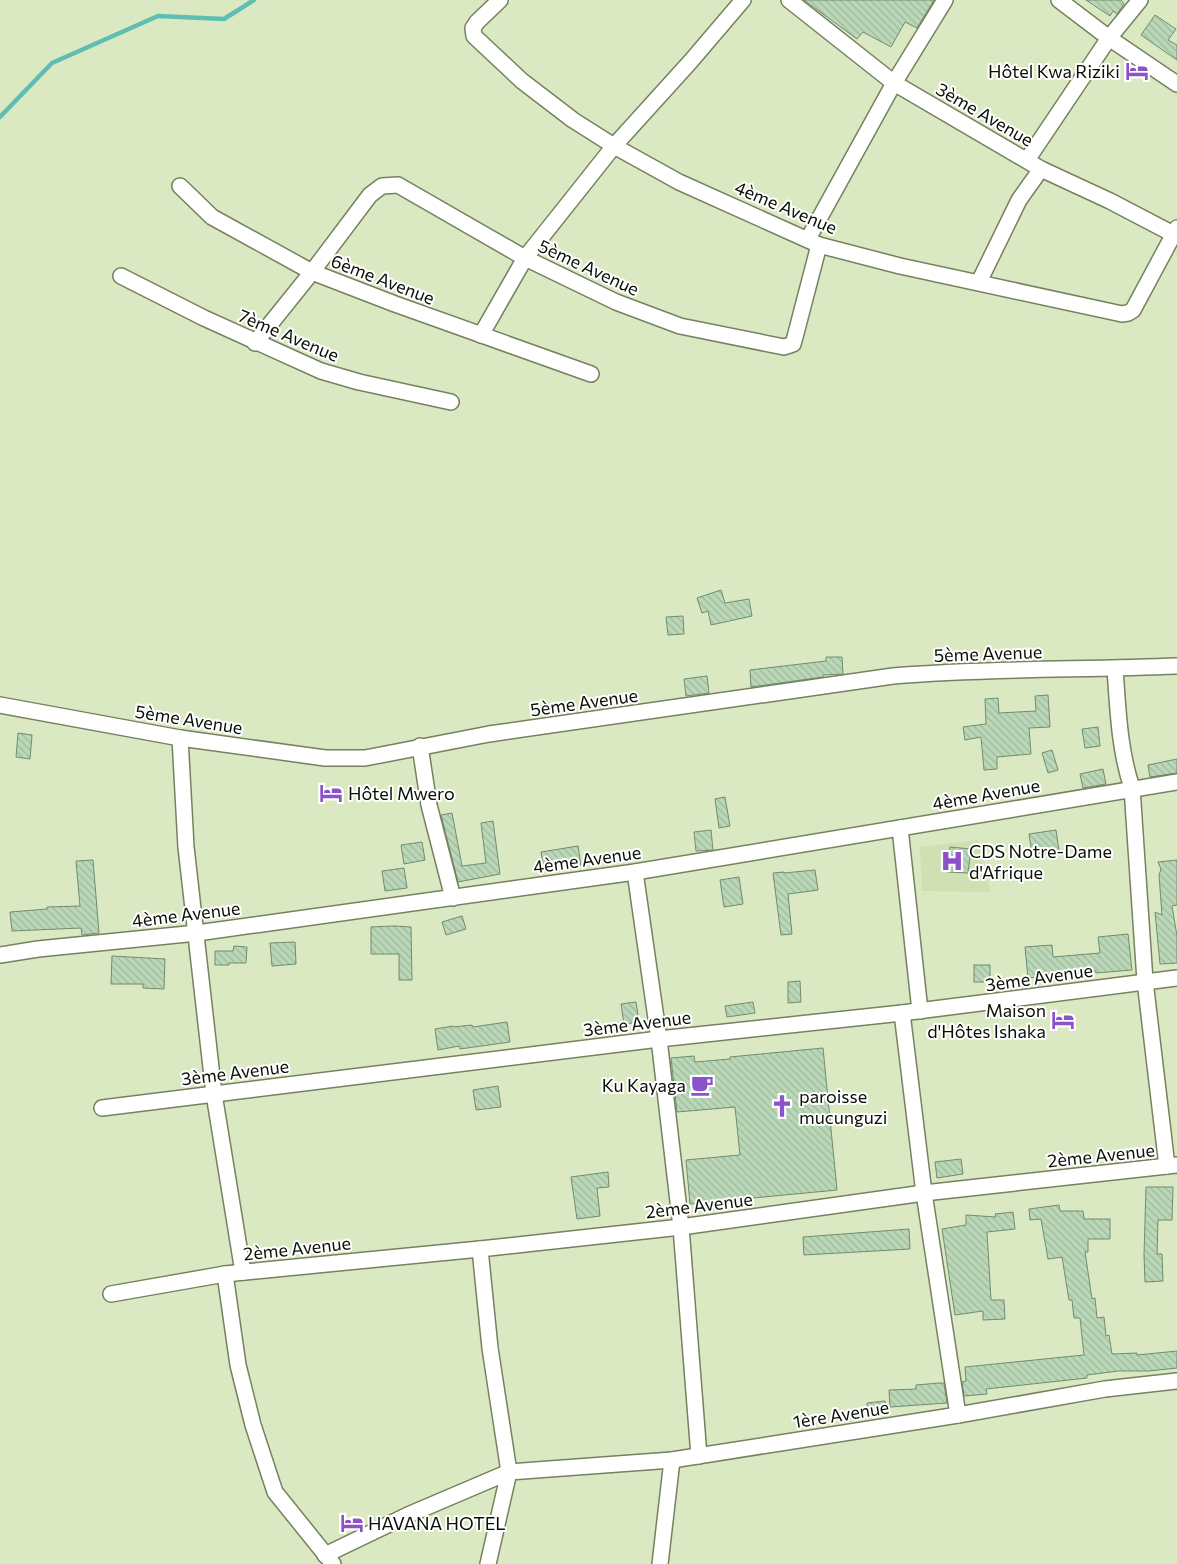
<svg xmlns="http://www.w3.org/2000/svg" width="1177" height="1564" font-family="Commissioner,sans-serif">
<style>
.built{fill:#d0e0b3}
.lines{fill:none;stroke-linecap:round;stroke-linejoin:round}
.stream{stroke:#5fbeb1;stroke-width:4.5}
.building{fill:url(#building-back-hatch);stroke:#708c6f}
.minor-casing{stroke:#75815f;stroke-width:18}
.minor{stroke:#fff;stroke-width:15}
.labels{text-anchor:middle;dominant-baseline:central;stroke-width:4;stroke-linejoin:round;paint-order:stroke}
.poi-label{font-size:18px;fill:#090d03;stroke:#fff;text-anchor:start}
.street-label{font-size:18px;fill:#090d03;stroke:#fff}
</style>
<defs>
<pattern id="building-back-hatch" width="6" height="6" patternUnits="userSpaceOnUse" patternTransform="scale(1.25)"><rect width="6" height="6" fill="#bad8b8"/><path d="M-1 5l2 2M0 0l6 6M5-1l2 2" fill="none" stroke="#9fb89d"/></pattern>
</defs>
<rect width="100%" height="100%" fill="#dbe9c3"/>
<polygon class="built" points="978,840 991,892 921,891 922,875 919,847"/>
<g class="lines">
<polyline class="stream" points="0,117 52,63 158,16 224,19 254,0"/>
</g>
<g class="building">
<polygon points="804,0 934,0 917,28 905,22 891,47 863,32 857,39"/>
<polygon points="1086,0 1121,0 1124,4 1117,14 1113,11 1110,16"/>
<polygon points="1155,15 1176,29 1168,40 1177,45 1177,60 1141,35"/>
<polygon points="721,590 725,603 749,599 752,616 711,625 708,611 702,613 697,598"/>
<polygon points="683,616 684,634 668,635 666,617"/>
<polygon points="826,657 842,657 843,674 823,675 823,677 751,687 750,670 826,661"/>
<polygon points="707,676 709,693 686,696 684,679"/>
<polygon points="1048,695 1050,727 1029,728 1031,754 997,757 997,769 984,770 981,737 965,740 963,727 986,724 985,699 998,698 999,713 1036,711 1035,696"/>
<polygon points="1098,727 1100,746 1085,748 1082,729"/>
<polygon points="18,733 32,735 30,759 16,757"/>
<polygon points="1052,750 1058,770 1048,773 1042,753"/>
<polygon points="1177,759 1177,773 1150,777 1148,765"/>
<polygon points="1103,769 1106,784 1083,788 1080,774"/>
<polygon points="725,797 730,826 719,828 715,799"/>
<polygon points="452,813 462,866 486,863 481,823 493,821 500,874 458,882 441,815"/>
<polygon points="711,830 713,850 696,851 694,832"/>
<polygon points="1056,830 1059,851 1032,855 1029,834"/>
<polygon points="422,842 425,860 404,864 401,845"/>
<polygon points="578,846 581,865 544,870 541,852"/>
<polygon points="950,847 971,849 968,873 948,872"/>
<polygon points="93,860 99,933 82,935 81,928 12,931 10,912 47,909 47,907 80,906 76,861"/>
<polygon points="1177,860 1177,905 1172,906 1177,936 1177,963 1160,964 1155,912 1162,915 1159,875 1161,869 1158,862"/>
<polygon points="404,868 407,888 385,891 382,871"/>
<polygon points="815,870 818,890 788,894 792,934 781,935 773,873 784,872 784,873"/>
<polygon points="739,877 743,904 724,907 720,880"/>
<polygon points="462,916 466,929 446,935 442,922"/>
<polygon points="394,926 411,927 412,980 399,980 399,954 371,954 371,927"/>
<polygon points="1128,934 1132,970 1096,973 1096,971 1028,978 1025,947 1052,945 1053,957 1100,953 1098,937"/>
<polygon points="295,942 296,964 272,966 270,943"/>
<polygon points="234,946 247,947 246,963 229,963 229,965 215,965 215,951 233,951"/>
<polygon points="112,956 165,959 164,989 143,988 143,984 111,984"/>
<rect x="974" y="965" width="16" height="17"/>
<polygon points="800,981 801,1002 788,1003 788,982"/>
<polygon points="636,1002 639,1022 624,1024 621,1004"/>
<polygon points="753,1002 755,1013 727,1017 725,1006"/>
<polygon points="507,1022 510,1042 460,1049 459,1046 438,1050 435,1029 453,1026 453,1027 472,1025 473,1027"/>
<polygon points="823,1048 837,1190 690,1204 686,1160 740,1155 735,1107 677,1112 671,1058 694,1056 695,1062 730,1059 730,1057"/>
<polygon points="498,1086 501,1107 476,1110 473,1090"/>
<polygon points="961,1159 963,1174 937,1178 935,1162"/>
<polygon points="608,1172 609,1187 597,1188 600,1216 577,1219 571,1177"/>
<polygon points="1146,1187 1173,1187 1172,1220 1158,1220 1157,1254 1162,1254 1163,1281 1145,1282 1144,1255"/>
<polygon points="1059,1205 1060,1211 1083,1211 1084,1219 1110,1219 1110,1239 1088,1239 1088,1252 1085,1252 1092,1299 1095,1298 1097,1318 1104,1317 1106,1336 1109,1335 1112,1354 1137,1353 1137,1355 1177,1351 1177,1368 1149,1371 1118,1371 1087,1375 1087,1378 986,1389 987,1394 964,1396 962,1382 966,1381 965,1367 1084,1355 1080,1318 1074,1318 1072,1300 1069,1300 1062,1257 1048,1259 1041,1219 1030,1220 1029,1209"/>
<polygon points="1013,1212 1015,1229 987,1232 991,1300 1004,1300 1005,1319 983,1320 983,1311 955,1315 942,1229 966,1225 966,1215 996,1217 995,1214"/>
<polygon points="909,1229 910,1249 804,1255 803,1237"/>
<polygon points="939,1383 944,1383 947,1403 890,1407 889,1390 916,1389 916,1385"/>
<polygon points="885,1401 886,1413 868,1414 867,1403"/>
</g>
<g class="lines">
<defs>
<g id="minor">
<polyline points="500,0 477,22 473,28 474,36 522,81 573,120 614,146 679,182 819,245 900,266 1122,314 1128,313 1133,310 1177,228"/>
<polyline points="789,0 894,83 1041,169 1110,201 1177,236"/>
<polyline points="1059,0 1109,38 1177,84"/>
<polyline points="1027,160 1109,38 1140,0"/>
<polyline points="180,186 212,217 312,272 395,304 591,374"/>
<polyline points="808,239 894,83 945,0"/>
<polyline points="121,276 204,318 321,371 359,382 451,402"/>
<polyline points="979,282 1019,200 1041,169"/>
<polyline points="481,335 525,258 614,146 691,61 743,0"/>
<polyline points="255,343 312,272 370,195 382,186 398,185 525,258 616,302 680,326 784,347 793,344 795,337 819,245"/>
<path d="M1115,669C1118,709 1119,749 1132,788L1145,981L1167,1166"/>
<path d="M0,705L180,738L325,758H365L489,734L893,676C988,668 1082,670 1177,666"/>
<polyline points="180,738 186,847 214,1094 243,1272"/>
<polyline points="420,746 429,805 453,898"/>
<polyline points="900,828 920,1011"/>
<polyline points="635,872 659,1039 681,1227 699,1456"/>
<polyline points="0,955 38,949 197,933 635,872 1177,782"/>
<polyline points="902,1013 924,1193 958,1415"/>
<polyline points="102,1108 659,1039 902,1013 1177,978"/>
<polyline points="480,1249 490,1348 509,1472 488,1564"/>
<polyline points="225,1274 238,1365 253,1425 275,1492 333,1564"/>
<polyline points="111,1294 225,1274 480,1249 681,1227 924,1193 1177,1165"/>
<polyline points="325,1555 408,1515 509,1472 672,1460 958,1415 1105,1389 1177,1381"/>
<polyline points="660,1564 672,1460"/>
</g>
</defs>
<use href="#minor" class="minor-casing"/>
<use href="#minor" class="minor"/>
</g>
<defs>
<symbol id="hotel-bare" viewBox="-9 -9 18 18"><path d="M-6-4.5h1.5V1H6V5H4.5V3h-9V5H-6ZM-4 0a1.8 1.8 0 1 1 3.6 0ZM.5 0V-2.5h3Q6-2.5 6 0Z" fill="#8c52c9" stroke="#fff" stroke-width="2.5" paint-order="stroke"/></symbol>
<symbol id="hospital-bare" viewBox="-9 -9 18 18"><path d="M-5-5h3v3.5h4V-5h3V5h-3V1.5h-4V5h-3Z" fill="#8c52c9" stroke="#fff" stroke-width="2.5" paint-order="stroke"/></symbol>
<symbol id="cafe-bare" viewBox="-9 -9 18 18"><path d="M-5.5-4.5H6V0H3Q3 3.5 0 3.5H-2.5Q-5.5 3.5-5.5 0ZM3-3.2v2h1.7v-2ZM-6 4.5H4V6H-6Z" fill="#8c52c9" stroke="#fff" stroke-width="2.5" paint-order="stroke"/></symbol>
<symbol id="church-bare" viewBox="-9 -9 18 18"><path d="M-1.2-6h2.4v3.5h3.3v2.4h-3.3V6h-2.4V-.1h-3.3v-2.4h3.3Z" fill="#8c52c9" stroke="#fff" stroke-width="2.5" paint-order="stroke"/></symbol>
</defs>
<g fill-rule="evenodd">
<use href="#hotel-bare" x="1121" y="55" width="32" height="32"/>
<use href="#hotel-bare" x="315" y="777" width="32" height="32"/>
<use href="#hospital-bare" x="936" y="845" width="32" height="32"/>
<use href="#hotel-bare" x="1047" y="1004" width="32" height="32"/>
<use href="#cafe-bare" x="686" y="1069" width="32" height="32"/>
<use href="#church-bare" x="766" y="1090" width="32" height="32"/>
<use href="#hotel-bare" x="336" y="1507" width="32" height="32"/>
</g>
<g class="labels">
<g class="poi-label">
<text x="1120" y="71" text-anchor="end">Hôtel Kwa Riziki</text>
<text x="348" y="793">Hôtel Mwero</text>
<text x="969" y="851">CDS Notre-Dame<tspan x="969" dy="21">d'Afrique</tspan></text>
<text x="1046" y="1010" text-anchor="end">Maison<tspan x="1046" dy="21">d'Hôtes Ishaka</tspan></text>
<text x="686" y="1085" text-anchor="end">Ku Kayaga</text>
<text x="799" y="1096">paroisse<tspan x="799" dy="21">mucunguzi</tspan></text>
<text x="368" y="1523">HAVANA HOTEL</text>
</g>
<g class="street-label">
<text transform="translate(985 114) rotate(30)">3ème Avenue</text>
<text transform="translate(786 207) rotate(23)">4ème Avenue</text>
<text transform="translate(589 267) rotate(25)">5ème Avenue</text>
<text transform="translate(383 279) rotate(21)">6ème Avenue</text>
<text transform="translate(289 335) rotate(23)">7ème Avenue</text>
<text transform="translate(988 653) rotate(-2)">5ème Avenue</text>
<text transform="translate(584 702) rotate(-8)">5ème Avenue</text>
<text transform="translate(189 719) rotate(9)">5ème Avenue</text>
<text transform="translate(986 794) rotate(-10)">4ème Avenue</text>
<text transform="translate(587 859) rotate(-8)">4ème Avenue</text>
<text transform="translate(186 914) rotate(-7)">4ème Avenue</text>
<text transform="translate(1039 977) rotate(-8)">3ème Avenue</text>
<text transform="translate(637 1023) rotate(-7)">3ème Avenue</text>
<text transform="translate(235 1072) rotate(-7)">3ème Avenue</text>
<text transform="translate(1101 1155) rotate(-6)">2ème Avenue</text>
<text transform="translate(699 1205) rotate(-7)">2ème Avenue</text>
<text transform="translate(297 1248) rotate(-6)">2ème Avenue</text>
<text transform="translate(841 1414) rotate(-9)">1ère Avenue</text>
</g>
</g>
</svg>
